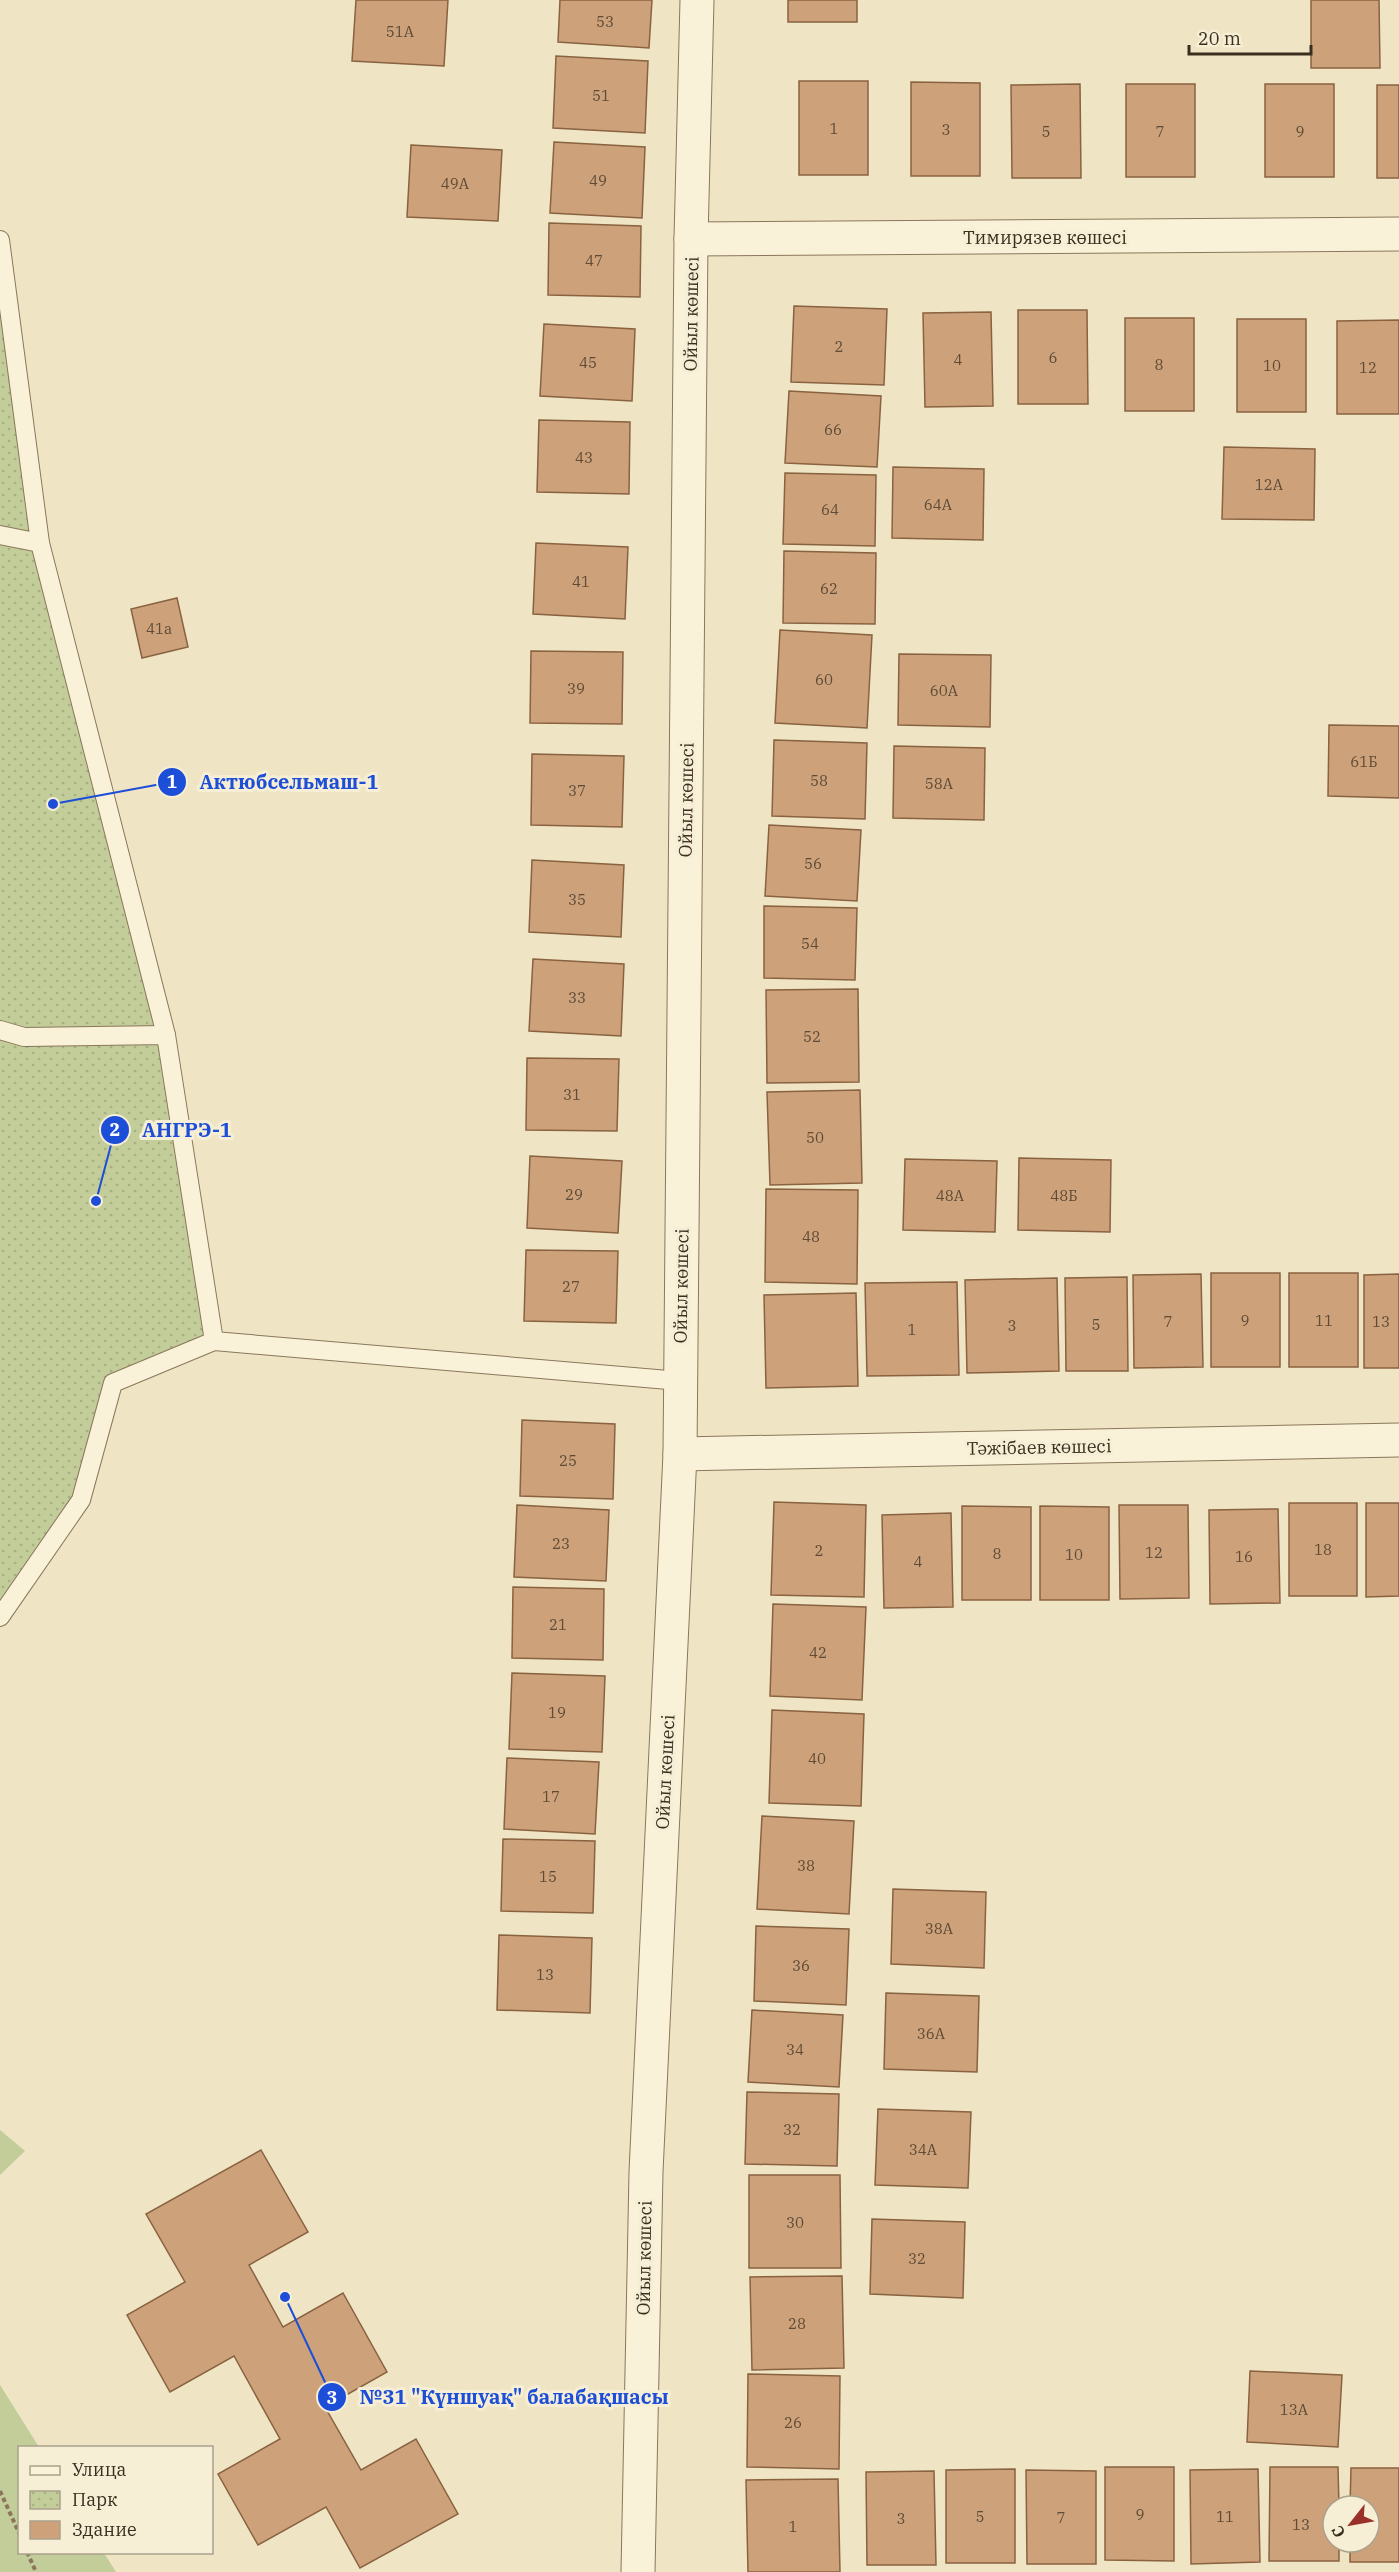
<svg xmlns="http://www.w3.org/2000/svg" width="1399" height="2572" font-family="'IBM Plex Serif',serif">
<style>
.grass{fill:#c3cd99}
.park{fill:url(#park-dots)}
.building{fill:#cda27b;stroke:#896240;stroke-width:1.5}
.lines{fill:none;stroke-linecap:round;stroke-linejoin:round}
.lane-casing{stroke:#8a775b;stroke-width:20}
.street-casing{stroke:#8a775b;stroke-width:35}
.path{stroke:#8a775b;stroke-width:4;stroke-dasharray:4.5 3;stroke-linecap:butt}
.lane{stroke:#f9f2d9;stroke-width:18}
.street{stroke:#f9f2d9;stroke-width:33}
.labels{text-anchor:middle;dominant-baseline:central;stroke-width:6;stroke-linejoin:round;paint-order:stroke}
.number-label{font-size:15px;fill:#5f4b36}
.street-label{font-size:18px;fill:#3a2e1f;stroke:#f6eed5}
.leader{fill:none;stroke:#1d4ed8;stroke-width:2}
.callout-dot{fill:#1d4ed8;stroke:#f6eed5;stroke-width:2}
.mark-label{font-size:18px;text-anchor:middle;font-weight:bold;fill:#fff}
.callout-label{font-size:20px;text-anchor:middle;font-weight:bold;fill:#1d4ed8;stroke:#f6eed5;stroke-width:6;stroke-linejoin:round;paint-order:stroke}
</style>
<defs>
<pattern id="park-dots" width="8" height="8" patternUnits="userSpaceOnUse" patternTransform="scale(1.5)"><rect width="8" height="8" fill="#c3cd99"/><path d="M2 2h.1M6 6h.1" fill="none" stroke="#a8b083" stroke-width="1.8" stroke-linecap="round"/></pattern>
</defs>
<rect width="100%" height="100%" fill="#efe5c5"/>
<g class="grass">
<polygon points="0,2130 25,2151 0,2175"/>
<polygon points="0,2385 39,2447 20,2448 20,2552 104,2553 116,2572 0,2572"/>
</g>
<polygon class="park" points="0,231 47,573 166,1035 214,1341 113,1383 81,1500 0,1615"/>
<g class="building">
<polygon points="356,0 448,0 444,66 352,61"/>
<polygon points="560,0 652,0 649,48 558,42"/>
<rect x="788" y="0" width="69" height="22"/>
<polygon points="1311,0 1379,0 1380,68 1311,68"/>
<polygon points="556,56 648,61 645,133 553,128"/>
<rect x="799" y="81" width="69" height="94"/>
<polygon points="911,82 980,83 980,176 911,176"/>
<polygon points="1080,84 1081,178 1012,178 1011,85"/>
<rect x="1126" y="84" width="69" height="93"/>
<rect x="1265" y="84" width="69" height="93"/>
<rect x="1377" y="85" width="22" height="93"/>
<polygon points="554,142 645,147 642,218 550,213"/>
<polygon points="411,145 502,150 498,221 407,217"/>
<polygon points="549,223 641,226 640,297 548,295"/>
<polygon points="794,306 887,309 884,385 791,382"/>
<polygon points="1018,310 1087,310 1088,404 1018,404"/>
<polygon points="991,312 993,406 925,407 923,313"/>
<rect x="1125" y="318" width="69" height="93"/>
<rect x="1237" y="319" width="69" height="93"/>
<polygon points="1399,320 1399,414 1337,414 1337,321"/>
<polygon points="544,324 635,329 632,401 540,396"/>
<polygon points="789,391 881,396 877,467 785,463"/>
<polygon points="539,420 630,422 629,494 537,492"/>
<polygon points="1224,447 1315,449 1314,520 1222,519"/>
<polygon points="893,467 984,469 983,540 892,538"/>
<polygon points="785,473 876,475 875,546 783,544"/>
<polygon points="536,543 628,547 625,619 533,614"/>
<polygon points="784,551 876,553 875,624 783,623"/>
<polygon points="177,598 188,647 142,658 131,609"/>
<polygon points="780,630 872,635 867,728 775,723"/>
<polygon points="531,651 623,652 622,724 530,723"/>
<polygon points="899,654 991,655 990,727 898,725"/>
<polygon points="1329,725 1399,726 1399,798 1328,796"/>
<polygon points="774,740 867,743 865,819 772,816"/>
<polygon points="894,746 985,748 984,820 893,818"/>
<polygon points="532,754 624,756 622,827 531,825"/>
<polygon points="769,825 861,830 857,901 765,896"/>
<polygon points="532,860 624,865 621,937 529,932"/>
<polygon points="764,906 857,908 855,980 764,978"/>
<polygon points="533,959 624,964 621,1036 529,1031"/>
<polygon points="858,989 859,1082 767,1083 766,990"/>
<polygon points="527,1058 619,1059 617,1131 526,1130"/>
<polygon points="860,1090 862,1183 770,1185 767,1092"/>
<polygon points="530,1156 622,1161 618,1233 527,1228"/>
<polygon points="1019,1158 1111,1160 1110,1232 1018,1230"/>
<polygon points="905,1159 997,1161 995,1232 903,1230"/>
<polygon points="766,1189 858,1190 857,1284 765,1282"/>
<polygon points="526,1250 618,1251 616,1323 524,1321"/>
<rect x="1211" y="1273" width="69" height="94"/>
<rect x="1289" y="1273" width="69" height="94"/>
<polygon points="1201,1274 1203,1367 1134,1368 1133,1275"/>
<polygon points="1399,1274 1399,1368 1364,1368 1364,1275"/>
<polygon points="1127,1277 1128,1371 1066,1371 1065,1278"/>
<polygon points="1057,1278 1059,1371 967,1373 965,1280"/>
<polygon points="957,1282 959,1375 867,1376 865,1283"/>
<polygon points="856,1293 858,1386 766,1388 764,1295"/>
<polygon points="522,1420 615,1424 613,1499 520,1496"/>
<polygon points="774,1502 866,1505 864,1597 771,1595"/>
<rect x="1289" y="1503" width="68" height="93"/>
<polygon points="1366,1503 1399,1503 1399,1596 1366,1597"/>
<polygon points="517,1505 609,1510 606,1581 514,1577"/>
<polygon points="1119,1505 1188,1505 1189,1598 1120,1599"/>
<polygon points="962,1506 1031,1507 1031,1600 962,1600"/>
<polygon points="1040,1506 1109,1507 1109,1600 1040,1600"/>
<polygon points="1278,1509 1280,1603 1210,1604 1209,1510"/>
<polygon points="951,1513 953,1607 884,1608 882,1515"/>
<polygon points="513,1587 604,1589 603,1660 512,1658"/>
<polygon points="773,1604 866,1607 862,1700 770,1696"/>
<polygon points="512,1673 605,1676 602,1752 509,1749"/>
<polygon points="772,1710 864,1714 861,1806 769,1803"/>
<polygon points="507,1758 599,1762 595,1834 504,1829"/>
<polygon points="762,1816 854,1821 849,1914 757,1909"/>
<polygon points="503,1839 595,1841 593,1913 501,1911"/>
<polygon points="893,1889 986,1892 984,1968 891,1964"/>
<polygon points="756,1926 849,1929 846,2005 754,2001"/>
<polygon points="499,1935 592,1938 590,2013 497,2010"/>
<polygon points="886,1993 979,1996 977,2072 884,2069"/>
<polygon points="752,2010 843,2015 839,2087 748,2082"/>
<polygon points="747,2092 839,2094 837,2166 745,2164"/>
<polygon points="878,2109 971,2112 968,2188 875,2185"/>
<polygon points="261,2150 308,2232 249,2265 283,2327 343,2293 387,2372 325,2407 361,2470 416,2439 458,2514 360,2568 326,2507 258,2545 218,2474 280,2439 234,2356 170,2392 127,2315 185,2282 146,2214"/>
<polygon points="749,2175 840,2175 841,2268 749,2268"/>
<polygon points="872,2219 965,2222 963,2298 870,2294"/>
<polygon points="842,2276 844,2368 752,2370 750,2277"/>
<polygon points="1250,2371 1342,2375 1338,2447 1247,2442"/>
<polygon points="748,2374 840,2376 839,2469 747,2467"/>
<polygon points="1105,2467 1174,2467 1174,2561 1105,2560"/>
<polygon points="1270,2467 1338,2467 1339,2506 1333,2506 1333,2542 1339,2542 1339,2561 1269,2561"/>
<polygon points="1351,2468 1399,2468 1399,2562 1350,2562 1350,2542 1369,2542 1369,2506 1350,2506"/>
<polygon points="1015,2469 1015,2563 946,2563 946,2470"/>
<polygon points="1258,2469 1260,2562 1191,2564 1190,2470"/>
<polygon points="1026,2470 1096,2471 1096,2564 1027,2564"/>
<polygon points="934,2471 936,2565 867,2565 866,2472"/>
<polygon points="838,2479 840,2572 748,2572 746,2480"/>
</g>
<g class="lines">
<defs>
<g id="lane">
<polyline points="0,240 40,543 166,1035"/>
<polyline points="0,535 40,543"/>
<polyline points="0,1030 24,1037 166,1035 214,1341 113,1383 81,1500 0,1617"/>
<polyline points="214,1341 680,1381"/>
</g>
<g id="street">
<polyline points="691,239 1399,234"/>
<polyline points="680,1454 1399,1440"/>
<polyline points="638,2572 646,2172 680,1454 691,239 697,0"/>
</g>
</defs>
<use href="#lane" class="lane-casing"/>
<use href="#street" class="street-casing"/>
<g class="path">
<polyline points="0,2491 20,2535"/>
<polyline points="27,2552 36,2572"/>
</g>
<use href="#lane" class="lane"/>
<use href="#street" class="street"/>
</g>
<g class="labels">
<g class="number-label">
<text x="605" y="21">53</text>
<text x="400" y="31">51А</text>
<text x="601" y="95">51</text>
<text x="834" y="128">1</text>
<text x="946" y="129">3</text>
<text x="1046" y="131">5</text>
<text x="1160" y="131">7</text>
<text x="1300" y="131">9</text>
<text x="598" y="180">49</text>
<text x="455" y="183">49А</text>
<text x="594" y="260">47</text>
<text x="839" y="346">2</text>
<text x="1053" y="357">6</text>
<text x="958" y="359">4</text>
<text x="588" y="362">45</text>
<text x="1159" y="364">8</text>
<text x="1272" y="365">10</text>
<text x="1368" y="367">12</text>
<text x="833" y="429">66</text>
<text x="584" y="457">43</text>
<text x="1269" y="484">12А</text>
<text x="938" y="504">64А</text>
<text x="830" y="509">64</text>
<text x="581" y="581">41</text>
<text x="829" y="588">62</text>
<text x="159" y="628">41а</text>
<text x="824" y="679">60</text>
<text x="576" y="688">39</text>
<text x="944" y="690">60А</text>
<text x="1364" y="761">61Б</text>
<text x="819" y="780">58</text>
<text x="939" y="783">58А</text>
<text x="577" y="790">37</text>
<text x="813" y="863">56</text>
<text x="577" y="899">35</text>
<text x="810" y="943">54</text>
<text x="577" y="997">33</text>
<text x="812" y="1036">52</text>
<text x="572" y="1094">31</text>
<text x="815" y="1137">50</text>
<text x="574" y="1194">29</text>
<text x="950" y="1195">48А</text>
<text x="1064" y="1195">48Б</text>
<text x="811" y="1236">48</text>
<text x="571" y="1286">27</text>
<text x="1245" y="1320">9</text>
<text x="1324" y="1320">11</text>
<text x="1168" y="1321">7</text>
<text x="1381" y="1321">13</text>
<text x="1096" y="1324">5</text>
<text x="1012" y="1325">3</text>
<text x="912" y="1329">1</text>
<text x="568" y="1460">25</text>
<text x="561" y="1543">23</text>
<text x="1323" y="1549">18</text>
<text x="819" y="1550">2</text>
<text x="1154" y="1552">12</text>
<text x="997" y="1553">8</text>
<text x="1074" y="1554">10</text>
<text x="1244" y="1556">16</text>
<text x="918" y="1561">4</text>
<text x="558" y="1624">21</text>
<text x="818" y="1652">42</text>
<text x="557" y="1712">19</text>
<text x="817" y="1758">40</text>
<text x="551" y="1796">17</text>
<text x="806" y="1865">38</text>
<text x="548" y="1876">15</text>
<text x="939" y="1928">38А</text>
<text x="801" y="1965">36</text>
<text x="545" y="1974">13</text>
<text x="931" y="2033">36А</text>
<text x="795" y="2049">34</text>
<text x="792" y="2129">32</text>
<text x="923" y="2149">34А</text>
<text x="795" y="2222">30</text>
<text x="917" y="2258">32</text>
<text x="797" y="2323">28</text>
<text x="1294" y="2409">13А</text>
<text x="793" y="2422">26</text>
<text x="1140" y="2514">9</text>
<text x="980" y="2516">5</text>
<text x="1225" y="2516">11</text>
<text x="1061" y="2517">7</text>
<text x="901" y="2518">3</text>
<text x="1301" y="2524">13</text>
<text x="793" y="2526">1</text>
</g>
<g class="street-label">
<text x="1045" y="237">Тимирязев көшесі</text>
<text transform="translate(691 314) rotate(-89)">Ойыл көшесі</text>
<text transform="translate(686 800) rotate(-89)">Ойыл көшесі</text>
<text transform="translate(681 1286) rotate(-89)">Ойыл көшесі</text>
<text transform="translate(1039 1447) rotate(-1)">Тәжібаев көшесі</text>
<text transform="translate(665 1772) rotate(-87)">Ойыл көшесі</text>
<text transform="translate(644 2258) rotate(-89)">Ойыл көшесі</text>
</g>
</g>
<path class="leader" d="M53 804L172 782M96 1201L115 1130M285 2297L332 2397"/>
<g class="callout-dot">
<circle cx="53" cy="804" r="6"/>
<circle cx="96" cy="1201" r="6"/>
<circle cx="285" cy="2297" r="6"/>
<circle cx="172" cy="782" r="15"/>
<circle cx="115" cy="1130" r="15"/>
<circle cx="332" cy="2397" r="15"/>
</g>
<g class="mark-label">
<text x="172" y="788">1</text>
<text x="115" y="1136">2</text>
<text x="332" y="2404">3</text>
</g>
<g class="callout-label">
<text x="289" y="789">Актюбсельмаш-1</text>
<text x="187" y="1137">АНГРЭ-1</text>
<text x="514" y="2404">№31 "Күншуақ" балабақшасы</text>
</g>
<rect x="18" y="2446" width="195" height="108" fill="#f6eed5" stroke="#aba18c" stroke-width="1.5"/>
<rect x="30" y="2466" width="30" height="9" fill="#f9f2d9" stroke="#aba18c" stroke-width="1.5"/>
<text x="72" y="2476" font-size="18" fill="#3a2e1f">Улица</text>
<rect x="30" y="2491" width="30" height="18" fill="url(#park-dots)" stroke="#aba18c" stroke-width="1.5"/>
<text x="72" y="2506" font-size="18" fill="#3a2e1f">Парк</text>
<rect x="30" y="2521" width="30" height="18" fill="#cda27b" stroke="#aba18c" stroke-width="1.5"/>
<text x="72" y="2536" font-size="18" fill="#3a2e1f">Здание</text>
<g transform="translate(1351 2524) rotate(239)"><circle r="28" fill="#f6eed5" stroke="#aba18c" stroke-width="1.5"/>
<path d="M0-4.5L10 22L0 15L-10 22Z" fill="#99312a"/>
<text y="-9" font-size="16" font-weight="bold" text-anchor="middle" fill="#3a2e1f">С</text>
</g>
<path d="M1189 45v9h122v-9" fill="none" stroke="#3a2e1f" stroke-width="3"/>
<text x="1198" y="45" font-size="18" fill="#3a2e1f" stroke="#f6eed5" stroke-width="4.5" paint-order="stroke">20 m</text>
</svg>
